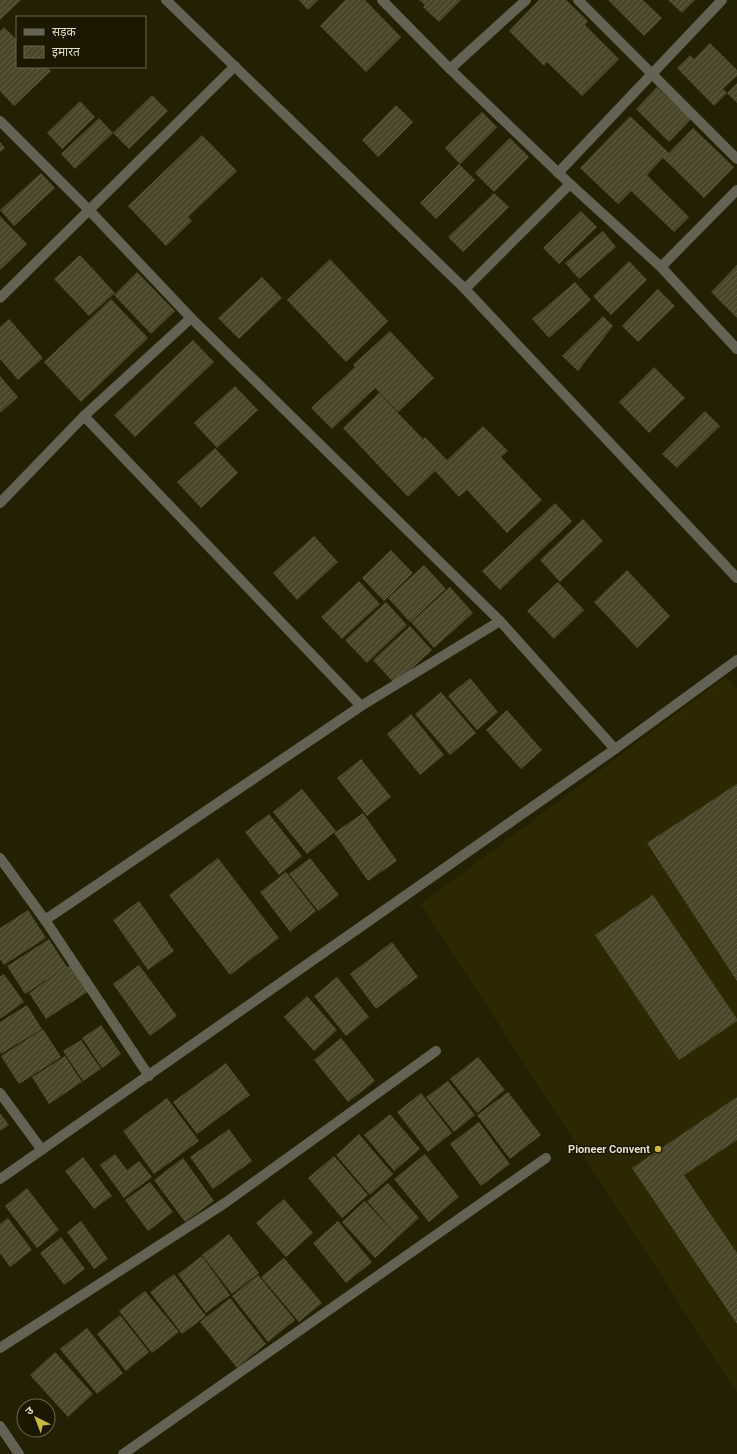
<svg xmlns="http://www.w3.org/2000/svg" width="737" height="1454" font-family="Roboto,'Noto Sans Devanagari',sans-serif">
<style>
.built{fill:#2d2801}
.building{fill:url(#building-hatch)}
.lines{fill:none;stroke-linecap:round;stroke-linejoin:round}
.minor{stroke:#646255;stroke-width:10}
.tertiary{stroke:#646255;stroke-width:10}
.poi-dot{fill:#cbba39;stroke:#1b1700;stroke-width:1.5}
.labels{text-anchor:middle;dominant-baseline:central;stroke-width:3;stroke-linejoin:round;paint-order:stroke}
.poi-label{font-size:11px;font-weight:bold;fill:#dfddcc;stroke:#1b1700;text-anchor:end}
</style>
<defs>
<pattern id="building-hatch" width="6" height="6" patternUnits="userSpaceOnUse"><rect width="6" height="6" fill="#4a4629"/><path d="M-1 1l2-2M0 6l6-6M5 7l2-2" fill="none" stroke="#646047"/></pattern>
</defs>
<rect width="100%" height="100%" fill="#242003"/>
<polygon class="built" points="725,677 737,689 737,1393 421,904"/>
<g class="building">
<polygon points="0,0 21,0 0,20"/>
<polygon points="299,0 318,0 308,10"/>
<polygon points="345,0 365,0 401,37 366,72 320,26"/>
<polygon points="419,0 461,0 439,22 423,7 425,5"/>
<polygon points="539,0 566,0 588,21 585,25 619,59 582,96 547,62 544,66 509,31"/>
<polygon points="608,0 643,0 662,18 644,36"/>
<polygon points="668,0 695,0 682,13"/>
<polygon points="4,27 16,39 17,38 17,67 47,67 51,71 14,106 0,91 0,31"/>
<polygon points="710,43 737,70 737,76 723,89 727,93 714,106 677,68 690,55 694,59"/>
<polygon points="737,83 737,103 727,93"/>
<polygon points="657,87 691,119 669,142 636,109"/>
<polygon points="152,95 168,111 129,149 113,133"/>
<polygon points="80,101 95,117 62,149 47,133"/>
<polygon points="396,105 413,122 378,157 362,140"/>
<polygon points="482,112 497,127 460,164 445,148"/>
<polygon points="630,116 669,153 693,128 734,167 704,198 663,158 647,175 689,217 674,232 631,191 618,204 580,168"/>
<polygon points="99,118 113,133 75,169 61,154"/>
<polygon points="202,135 237,171 188,217 192,221 166,246 128,206"/>
<polygon points="510,138 529,157 494,192 475,173"/>
<polygon points="0,142 5,148 0,152"/>
<polygon points="459,164 475,180 436,219 420,203"/>
<polygon points="41,173 55,188 14,226 0,210"/>
<polygon points="494,193 509,207 463,252 448,237"/>
<polygon points="581,211 597,227 559,264 543,248"/>
<polygon points="0,216 27,244 0,270"/>
<polygon points="603,231 616,247 579,279 565,263"/>
<polygon points="80,255 115,293 89,316 54,279"/>
<polygon points="330,259 388,321 346,362 287,300"/>
<polygon points="629,261 647,280 611,315 593,296"/>
<polygon points="737,265 737,318 711,292"/>
<polygon points="137,272 175,311 151,334 114,295"/>
<polygon points="262,277 282,298 239,339 218,318"/>
<polygon points="575,282 591,300 549,338 532,319"/>
<polygon points="658,289 675,306 638,342 622,326"/>
<polygon points="111,299 148,338 81,402 44,362"/>
<polygon points="603,316 613,326 578,371 562,356"/>
<polygon points="9,319 43,358 18,380 0,359 0,327"/>
<polygon points="390,331 434,378 398,412 375,388 332,429 311,408 355,367 353,365"/>
<polygon points="193,340 214,362 135,437 114,415"/>
<polygon points="654,367 685,398 649,433 619,402"/>
<polygon points="0,376 18,397 0,413"/>
<polygon points="235,386 258,410 217,448 194,423"/>
<polygon points="379,393 423,439 425,437 447,460 483,426 508,451 501,457 542,500 507,533 467,490 459,497 435,471 408,497 343,428"/>
<polygon points="705,411 720,426 677,468 662,454"/>
<polygon points="215,448 238,473 201,508 177,482"/>
<polygon points="555,503 572,521 500,590 482,571"/>
<polygon points="583,519 603,541 560,582 540,560"/>
<polygon points="314,536 338,562 297,600 273,573"/>
<polygon points="391,550 413,573 384,601 362,578"/>
<polygon points="424,565 446,589 410,622 388,598"/>
<polygon points="627,570 670,616 637,648 594,602"/>
<polygon points="359,581 380,604 342,639 321,617"/>
<polygon points="558,582 584,610 554,639 527,611"/>
<polygon points="450,587 473,613 434,648 411,622"/>
<polygon points="386,602 407,625 367,663 345,640"/>
<polygon points="410,626 432,650 395,684 373,660"/>
<polygon points="470,678 498,712 477,730 448,696"/>
<polygon points="441,692 476,733 450,755 415,714"/>
<polygon points="507,710 542,750 521,769 486,730"/>
<polygon points="411,714 444,755 420,775 387,734"/>
<polygon points="361,759 391,797 367,816 337,778"/>
<polygon points="737,784 737,981 647,843"/>
<polygon points="302,789 336,831 307,854 273,812"/>
<polygon points="363,813 397,861 368,881 334,833"/>
<polygon points="269,814 302,856 279,875 245,832"/>
<polygon points="218,858 279,938 230,975 169,895"/>
<polygon points="310,858 339,895 318,911 289,874"/>
<polygon points="286,872 316,911 290,932 260,892"/>
<polygon points="653,895 737,1019 737,1021 679,1060 595,935"/>
<polygon points="139,901 174,951 148,970 113,920"/>
<polygon points="28,910 46,938 4,965 0,959 0,928"/>
<polygon points="49,939 67,967 71,965 89,991 46,1019 29,993 59,972 25,994 7,966"/>
<polygon points="392,942 418,977 376,1009 350,974"/>
<polygon points="139,965 177,1016 150,1036 113,984"/>
<polygon points="4,974 24,1002 0,1019 0,977"/>
<polygon points="337,977 369,1017 346,1036 314,996"/>
<polygon points="307,996 337,1030 314,1051 284,1017"/>
<polygon points="27,1005 42,1029 1,1054 0,1052 0,1022"/>
<polygon points="101,1025 121,1054 102,1068 82,1038"/>
<polygon points="43,1029 61,1057 19,1084 1,1056"/>
<polygon points="341,1038 375,1081 348,1102 314,1060"/>
<polygon points="81,1040 101,1069 83,1081 63,1051"/>
<polygon points="65,1056 82,1082 49,1104 32,1077"/>
<polygon points="478,1057 505,1090 477,1113 450,1079"/>
<polygon points="226,1063 250,1095 197,1134 173,1102"/>
<polygon points="448,1081 475,1115 454,1132 426,1097"/>
<polygon points="508,1092 541,1135 510,1159 477,1115"/>
<polygon points="421,1093 452,1133 428,1152 397,1112"/>
<polygon points="737,1097 737,1140 684,1175 737,1253 737,1324 632,1168"/>
<polygon points="167,1098 199,1141 154,1174 123,1131"/>
<polygon points="0,1113 9,1125 0,1131"/>
<polygon points="390,1114 420,1149 394,1171 364,1135"/>
<polygon points="479,1122 510,1164 481,1186 450,1144"/>
<polygon points="229,1129 252,1161 213,1189 190,1157"/>
<polygon points="359,1134 393,1174 370,1195 336,1155"/>
<polygon points="115,1154 127,1170 139,1161 152,1177 124,1198 100,1165"/>
<polygon points="425,1154 459,1197 429,1222 394,1179"/>
<polygon points="334,1156 368,1195 342,1218 308,1178"/>
<polygon points="83,1157 112,1196 94,1209 65,1171"/>
<polygon points="183,1158 214,1201 185,1222 154,1180"/>
<polygon points="150,1182 173,1212 148,1231 125,1200"/>
<polygon points="388,1183 419,1218 398,1237 367,1201"/>
<polygon points="27,1188 59,1230 37,1248 5,1206"/>
<polygon points="284,1199 313,1233 286,1257 256,1223"/>
<polygon points="365,1201 398,1237 375,1258 342,1222"/>
<polygon points="8,1218 32,1250 10,1267 0,1253 0,1224"/>
<polygon points="81,1221 108,1259 94,1269 67,1232"/>
<polygon points="338,1221 372,1262 346,1283 313,1243"/>
<polygon points="229,1234 259,1273 232,1294 202,1255"/>
<polygon points="61,1237 85,1269 64,1285 40,1253"/>
<polygon points="202,1256 230,1295 206,1313 178,1274"/>
<polygon points="284,1258 322,1303 299,1322 261,1277"/>
<polygon points="174,1274 206,1316 182,1334 150,1292"/>
<polygon points="258,1275 295,1320 268,1342 232,1296"/>
<polygon points="145,1291 179,1332 152,1353 119,1311"/>
<polygon points="230,1298 266,1344 237,1368 200,1322"/>
<polygon points="120,1315 149,1352 126,1371 97,1334"/>
<polygon points="87,1328 123,1373 97,1394 60,1349"/>
<polygon points="55,1352 93,1394 68,1417 30,1375"/>
</g>
<g class="lines">
<g class="minor">
<polyline points="382,0 450,69 526,0"/>
<polyline points="578,0 737,159"/>
<polyline points="450,69 570,184 465,289"/>
<polyline points="0,121 89,210 191,318"/>
<polyline points="558,173 722,0"/>
<polyline points="570,184 661,267 737,349"/>
<polyline points="661,267 737,190"/>
<polyline points="0,298 235,66"/>
<polyline points="84,416 191,318 500,621"/>
<polyline points="0,503 84,416 361,706"/>
<polyline points="0,858 45,920 149,1076"/>
<polyline points="45,920 361,706 500,621 615,749"/>
<polyline points="0,1093 42,1150"/>
<polyline points="0,1179 615,749 737,660"/>
<polyline points="0,1348 225,1203 436,1051"/>
<polyline points="123,1454 546,1158"/>
</g>
<g class="tertiary">
<polyline points="166,0 465,289 737,578"/>
<polyline points="0,1426 19,1454"/>
</g>
</g>
<circle class="poi-dot" cx="658" cy="1149" r="4"/>
<g class="labels">
<g class="poi-label">
<text x="650" y="1149">Pioneer Convent</text>
</g>
</g>
<rect x="16" y="16" width="130" height="52" fill="#1b1700" stroke="#696652"/>
<rect x="24" y="29" width="20" height="6" fill="#646255" stroke="#696652"/>
<text x="52" y="36" font-size="12" fill="#dfddcc">सड़क</text>
<rect x="24" y="46" width="20" height="12" fill="url(#building-hatch)" stroke="#696652"/>
<text x="52" y="56" font-size="12" fill="#dfddcc">इमारत</text>
<g transform="translate(36 1418) rotate(318)"><circle r="19" fill="#1b1700" stroke="#696652"/>
<path d="M0-3L7 15L0 10L-7 15Z" fill="#cbba39"/>
<text y="-6" font-size="11" font-weight="bold" text-anchor="middle" fill="#dfddcc">उ</text>
</g>
</svg>
